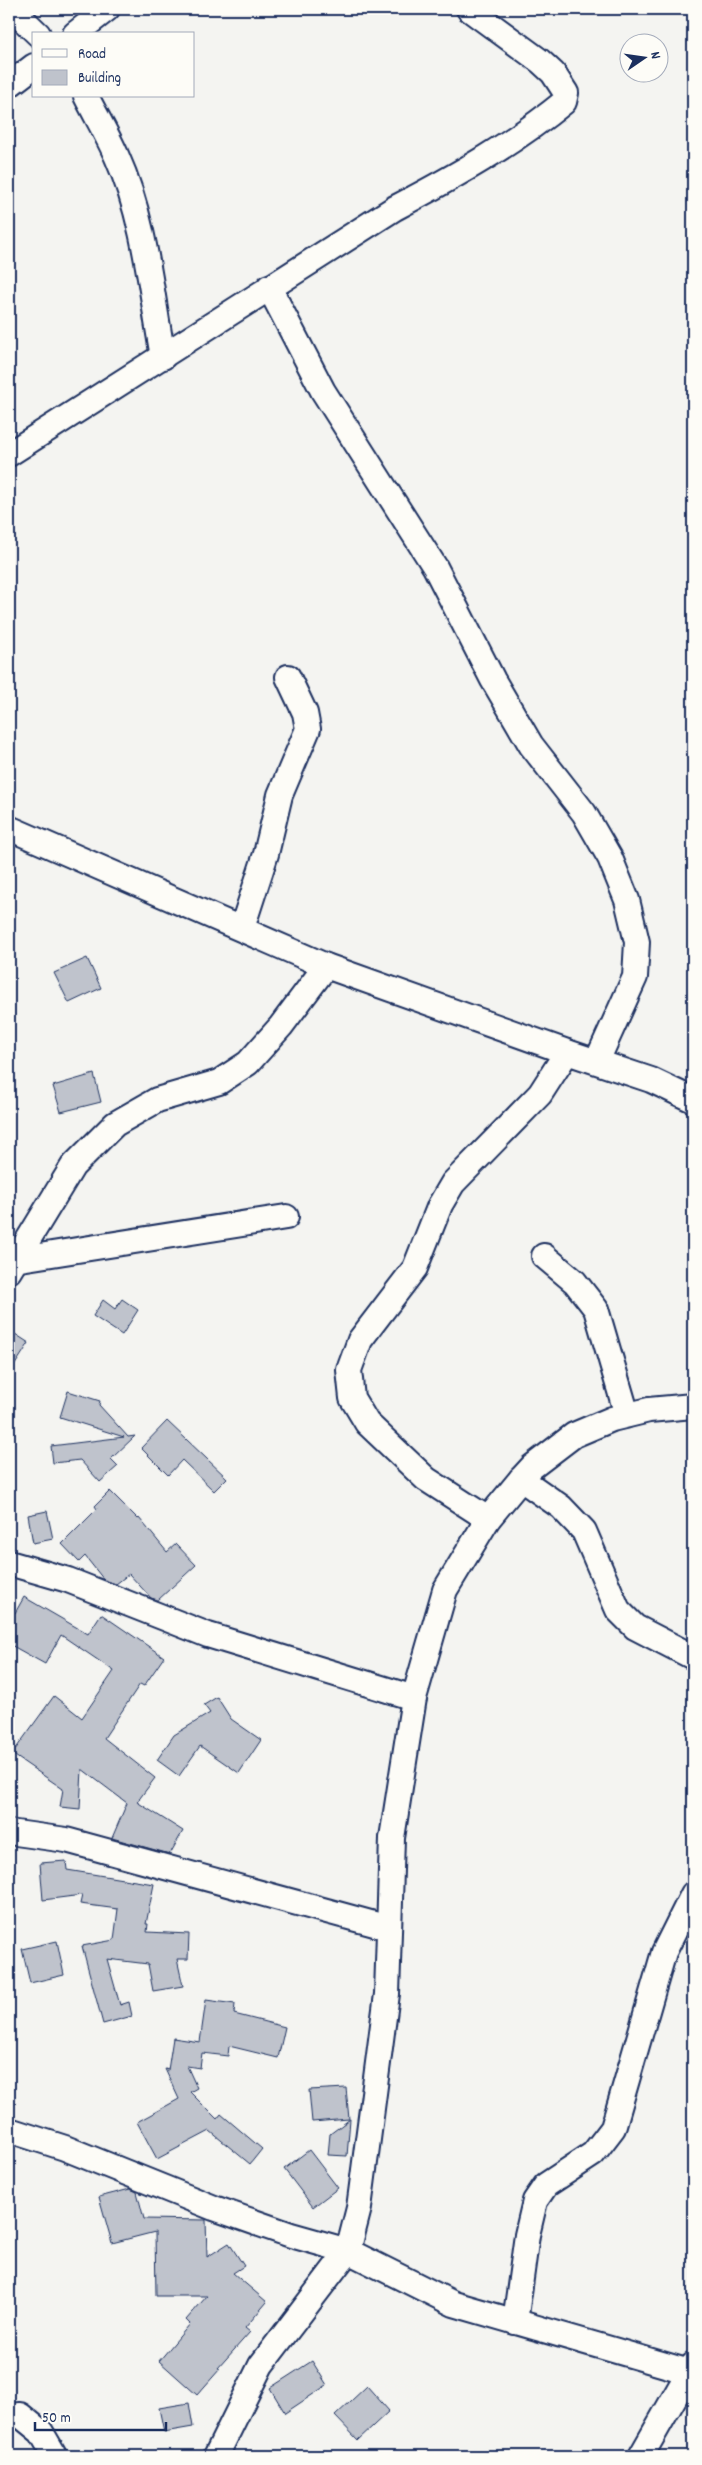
<svg xmlns="http://www.w3.org/2000/svg" width="702" height="2465" font-family="Dekko,sans-serif">
<style>
.building{fill:#bfc3cc;stroke:#1b2f5e}
.lines{fill:none;stroke-linecap:round;stroke-linejoin:round}
.minor-casing{stroke:#1b2f5e;stroke-width:28}
.minor{stroke:#fdfcf7;stroke-width:24}
</style>
<rect width="100%" height="100%" fill="#f4f4f1"/>
<filter id="ink" filterUnits="userSpaceOnUse"><feTurbulence type="fractalNoise" baseFrequency=".02" numOctaves="2"/><feDisplacementMap in="SourceGraphic" scale="10" xChannelSelector="R" yChannelSelector="G"/><feConvolveMatrix kernelMatrix="1 2 1 2 8 2 1 2 1" color-interpolation-filters="sRGB"/></filter>
<g filter="url(#ink)">
<g class="building">
<polygon points="87,958 101,988 69,1003 54,973"/>
<polygon points="94,1074 101,1102 61,1112 53,1086"/>
<polygon points="122,1299 138,1310 122,1335 93,1316 103,1300 115,1309"/>
<polygon points="9,1330 29,1343 9,1374"/>
<polygon points="68,1391 100,1401 99,1405 128,1437 135,1436 111,1459 118,1466 100,1482 80,1460 53,1463 51,1446 124,1437 60,1417"/>
<polygon points="167,1421 227,1478 214,1491 182,1460 168,1475 141,1448"/>
<polygon points="110,1491 138,1519 139,1518 167,1552 176,1544 196,1565 158,1600 151,1598 129,1574 116,1584 104,1580 85,1556 79,1562 62,1544 97,1509 95,1506"/>
<polygon points="47,1511 53,1539 33,1543 28,1515"/>
<polygon points="24,1597 88,1634 101,1614 164,1657 144,1686 140,1684 104,1738 155,1778 137,1802 183,1831 170,1854 112,1838 127,1803 82,1769 80,1809 60,1807 63,1789 12,1754 54,1696 82,1718 114,1671 61,1635 45,1664 9,1644 9,1609 15,1613"/>
<polygon points="217,1697 231,1719 261,1740 239,1773 200,1746 179,1776 157,1760 174,1735 210,1713 204,1705"/>
<polygon points="66,1861 67,1870 154,1884 146,1924 148,1924 147,1932 189,1934 188,1959 177,1959 183,1986 153,1991 148,1964 107,1959 120,2005 129,2002 132,2016 103,2024 82,1946 114,1940 118,1909 80,1904 82,1895 43,1900 40,1863"/>
<polygon points="57,1941 64,1975 30,1983 22,1949"/>
<polygon points="206,2000 235,2004 234,2014 285,2027 278,2058 229,2046 228,2056 202,2053 200,2068 187,2066 197,2088 190,2092 217,2119 221,2114 262,2149 250,2164 210,2131 157,2159 137,2122 179,2099 165,2069 168,2070 173,2038 200,2042"/>
<polygon points="346,2088 349,2119 312,2122 309,2090"/>
<polygon points="350,2119 347,2156 328,2155 330,2134"/>
<polygon points="309,2150 338,2188 313,2207 284,2169"/>
<polygon points="130,2189 137,2192 144,2219 206,2220 207,2257 229,2243 244,2266 233,2273 267,2302 245,2328 250,2332 218,2368 220,2369 197,2395 159,2361 190,2324 186,2320 207,2296 156,2296 155,2232 112,2243 99,2197"/>
<polygon points="312,2361 327,2385 285,2413 270,2388"/>
<polygon points="367,2386 389,2411 358,2440 335,2416"/>
<polygon points="189,2403 193,2427 164,2432 159,2408"/>
</g>
<g class="lines">
<defs>
<g id="minor">
<polyline points="12,9 38,34"/>
<polyline points="75,34 107,9"/>
<polyline points="9,85 34,66"/>
<path d="M86,96C96,116 108,136 117,157C145,219 151,291 163,357"/>
<polyline points="269,287 323,391 435,567 493,680 531,745 584,813 610,858 627,900 637,942 635,977 597,1061"/>
<path d="M9,454L395,208C454,177 513,144 564,102L566,93L553,73L540,61L469,9"/>
<polyline points="9,828 326,966 567,1052 651,1080 693,1100"/>
<polyline points="242,928 266,854 280,795 308,729 305,713 288,677"/>
<polyline points="544,1256 575,1282 596,1309 627,1415"/>
<polyline points="14,1260 286,1217"/>
<polyline points="9,1271 73,1166 115,1124 157,1100 219,1082 248,1063 281,1026 326,966"/>
<polyline points="521,1479 561,1507 584,1531 618,1610 635,1627 693,1657"/>
<polyline points="488,1519 426,1479 367,1423 352,1398 349,1370 360,1340 415,1268 440,1205 453,1183 540,1094 567,1052"/>
<polyline points="9,1563 68,1580 208,1635 414,1698"/>
<polyline points="9,1832 66,1840 389,1928"/>
<polyline points="9,2130 65,2148 214,2208 291,2235 348,2251 454,2304 693,2373"/>
<polyline points="515,2322 527,2235 535,2201 546,2185 593,2154 613,2128 664,1952 693,1894"/>
<polyline points="9,2416 20,2415 41,2432 55,2456"/>
<polyline points="216,2456 261,2365 348,2251 359,2208 387,1994 392,1838 414,1698 445,1590 488,1519 521,1479 532,1467 574,1435 612,1419 649,1410 693,1406"/>
<polyline points="641,2456 693,2365"/>
</g>
</defs>
<use href="#minor" class="minor-casing"/>
<use href="#minor" class="minor"/>
</g>
</g>
<rect width="702" height="2465" fill="none" stroke="#fdfcf7" stroke-width="30"/>
<rect x="15" y="15" width="672" height="2435" fill="none" stroke="#1b2f5e" stroke-width="2" filter="url(#ink)"/>
<rect x="32" y="32" width="162" height="65" fill="#fdfcf7" stroke="#a3aaba"/>
<rect x="42" y="49" width="25" height="8" fill="#fdfcf7" stroke="#a3aaba"/>
<text x="78" y="58" font-size="15" fill="#1b2f5e">Road</text>
<rect x="42" y="70" width="25" height="15" fill="#bfc3cc" stroke="#a3aaba"/>
<text x="78" y="82" font-size="15" fill="#1b2f5e">Building</text>
<g transform="translate(644 58) rotate(77)"><circle r="24" fill="#fdfcf7" stroke="#a3aaba"/>
<path d="M0-4L9 19L0 12L-9 19Z" fill="#1b2f5e"/>
<text y="-8" font-size="14" font-weight="bold" text-anchor="middle" fill="#1b2f5e">N</text>
</g>
<path d="M35 2422v8h131v-8" fill="none" stroke="#1b2f5e" stroke-width="2.5"/>
<text x="42" y="2422" font-size="15" fill="#1b2f5e" stroke="#fdfcf7" stroke-width="4" paint-order="stroke">50 m</text>
</svg>
